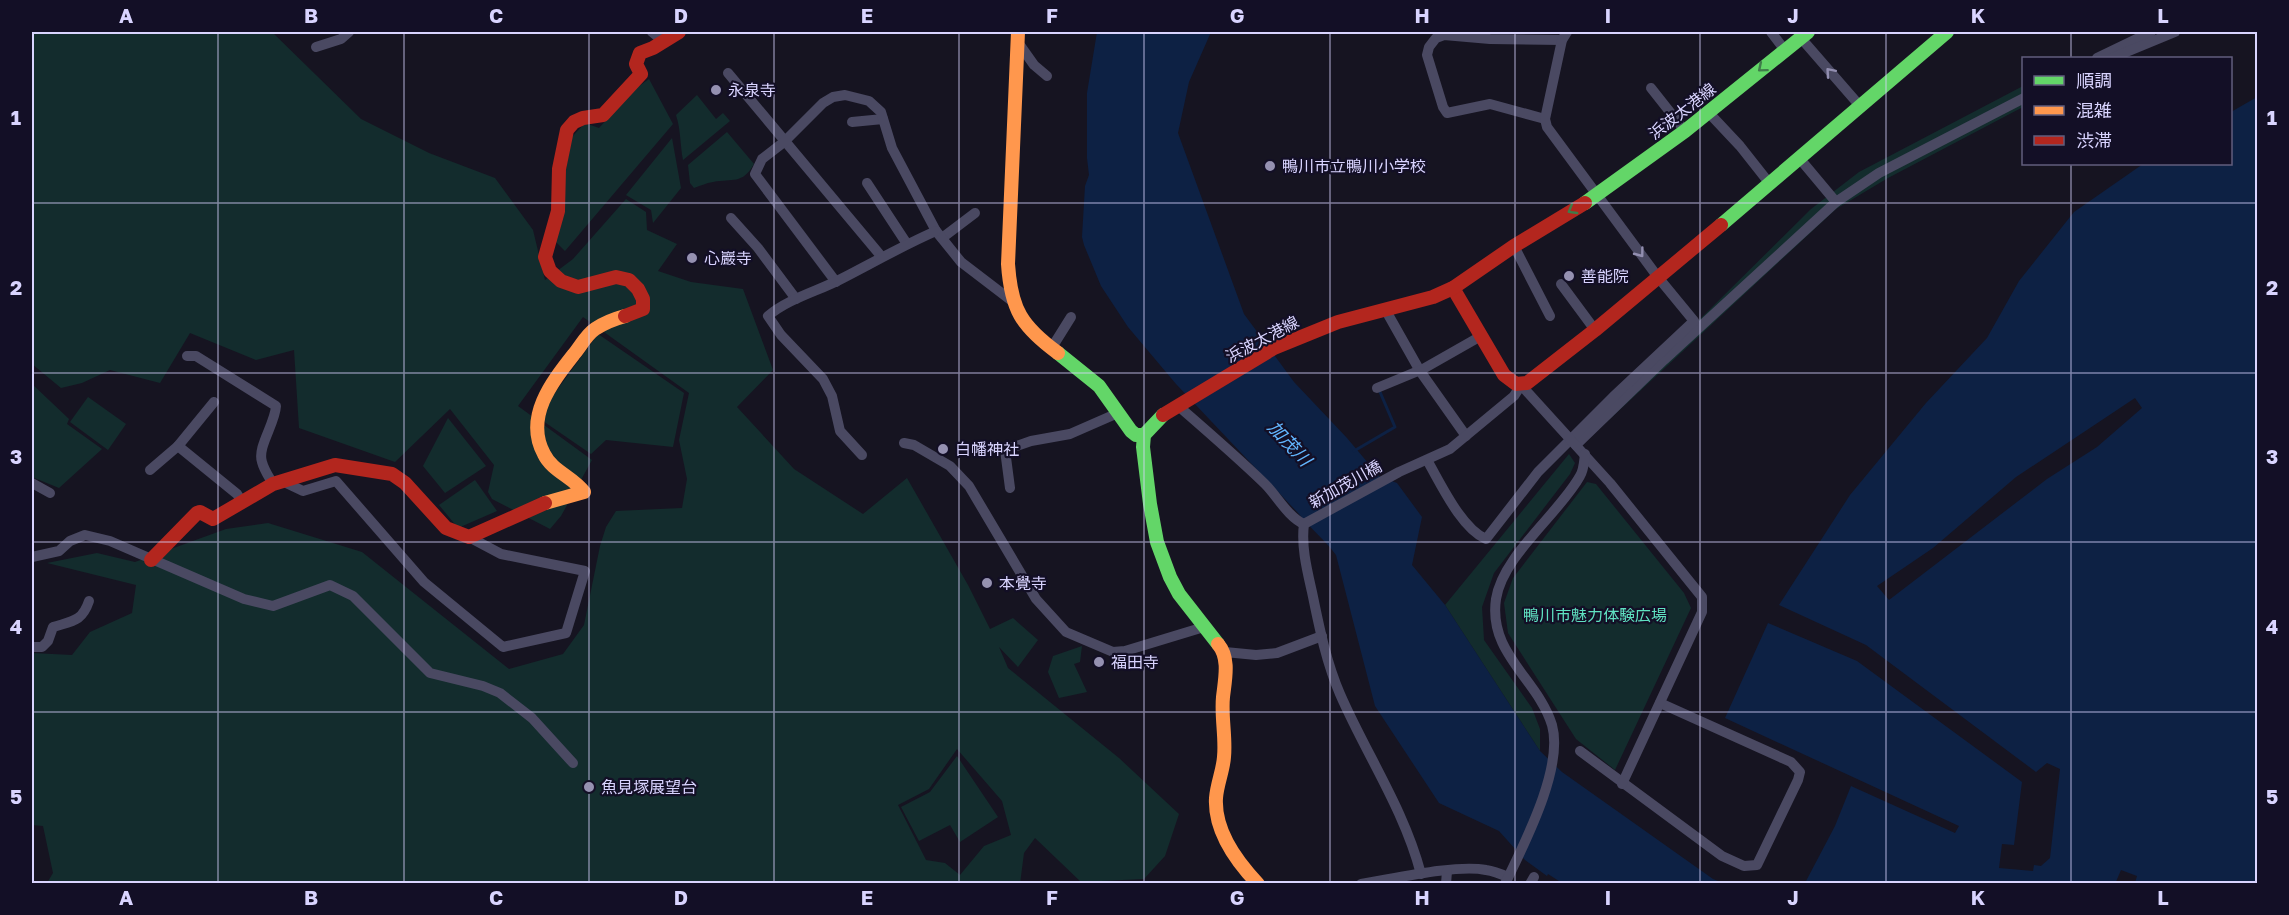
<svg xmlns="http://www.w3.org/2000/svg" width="2289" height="915" font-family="'Golos Text','Noto Sans JP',sans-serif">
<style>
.green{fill:#132c2d;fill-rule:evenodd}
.water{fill:#0d2144}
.pier{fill:#161421}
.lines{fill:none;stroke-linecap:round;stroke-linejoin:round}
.stream{stroke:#0d2144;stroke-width:3}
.street{stroke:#4a4962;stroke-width:10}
.fast{stroke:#63d668;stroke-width:14}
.slow{stroke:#ff974d;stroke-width:14}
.jam{stroke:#b3261e;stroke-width:14}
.oneway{stroke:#3f7c4a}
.oneway2{stroke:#928eb0}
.grid{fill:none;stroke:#d9d4ff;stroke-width:1.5;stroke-opacity:0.55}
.poi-dot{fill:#9591b1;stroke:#130f26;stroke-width:2}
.labels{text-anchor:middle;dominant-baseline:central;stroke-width:4.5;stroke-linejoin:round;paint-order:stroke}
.poi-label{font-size:16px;fill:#d9d4ff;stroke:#130f26;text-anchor:start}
.street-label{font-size:16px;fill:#d9d4ff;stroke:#130f26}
.park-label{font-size:16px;fill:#5fe0c0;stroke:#130f26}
.water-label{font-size:18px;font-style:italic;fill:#62b6ff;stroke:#130f26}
.neatline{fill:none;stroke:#d9d4ff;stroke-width:2}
.grid-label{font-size:20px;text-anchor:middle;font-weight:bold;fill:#d9d4ff}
</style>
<rect width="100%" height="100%" fill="#161421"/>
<g class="green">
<path d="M32,32H272L361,119L429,153L495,178L533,230L545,280L573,259L626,199L646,212L647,230L677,244L658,271L691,282L743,289L773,370L737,407L794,469L863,514L907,478L968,585L990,629L1013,618L1038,640L1018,667L999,647L1008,668L1119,758L1179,814L1165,856L1144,879L1081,882L1035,838L1024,853L1020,884L47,883L53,873L43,826L32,825V653L72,655L90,632L132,613L136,585L47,563L97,553L135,562L226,529L268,523L362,552L509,669L563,654L584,625L600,546L606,527L616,511L682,508L687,479L679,440L689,393L583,317L518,406L592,460L561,516L550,529L492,499L488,492L494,465L450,409L395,462L299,428L294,350L256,360L190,333L160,383L110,370L82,383L61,388L32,364ZM957,749L1002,801L1011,835L984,846L960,875L945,863L926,860L898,805L929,789Z"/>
<polygon points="649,79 673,124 565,251 555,241 571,138 585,123 599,128 635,89"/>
<polygon points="2023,86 2023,107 1888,178 1836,209 1584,443 1696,323 1811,209 1859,172"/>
<path d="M697,95L716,119L723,113L730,121L683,160C680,145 681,130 676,115Z"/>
<path d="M727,132L754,164C742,185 733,178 713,182C706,183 700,186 694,188L690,183L688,165Z"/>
<polygon points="672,138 681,188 653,223 651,210 626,195"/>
<polygon points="598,334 684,393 673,447 606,440 591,454 543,421 549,401"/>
<polygon points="32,384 69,419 67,424 102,449 59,488 32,477"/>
<polygon points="88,397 126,424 108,450 70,422"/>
<polygon points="448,418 486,466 445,493 423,466"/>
<polygon points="1569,454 1575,463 1570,474 1494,573 1482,607 1484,640 1532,708 1540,729 1540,751 1445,605"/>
<polygon points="475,480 497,511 458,528 439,505"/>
<polygon points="1587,482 1596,484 1684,593 1691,608 1615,770 1576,739 1508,633 1504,603 1513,578"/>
<polygon points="1082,646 1080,662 1074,664 1087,692 1059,698 1048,672 1053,656"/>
<polygon points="957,756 998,817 960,842 950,825 919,841 901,807 930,792"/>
</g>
<g class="water">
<path d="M1097,32H1211L1189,82L1178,133L1244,314L1294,382L1347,438L1379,476L1397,483L1422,517L1412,565L1445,605L1540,751L1562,772L1713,879L1723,883H1562L1548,874L1547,876L1525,860L1499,831L1439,803L1375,706L1336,555C1325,540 1310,528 1299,514L1176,384L1128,327L1101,286L1084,245L1082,237L1085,186L1089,175L1087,158V93Z"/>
<polygon points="2257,97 2257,883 2135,883 2137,876 2121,870 2115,884 1805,883 1835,826 1851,786 1955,833 1959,826 1725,718 1768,623 1857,661 2022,782 2014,845 2002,844 1999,868 2033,871 2034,865 2041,866 2050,858 2060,769 2047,763 2036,772 1866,645 1779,605 1850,495 1926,403 1987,338 2019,281 2074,212 2143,164 2230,164 2231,112"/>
</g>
<polygon class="pier" points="2135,398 2142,408 2097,447 2047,479 1889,600 1877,586 1933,548 2016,477"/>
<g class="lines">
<polyline class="stream" points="1354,451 1395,427 1380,392"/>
<g class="street">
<polyline points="652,32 664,42"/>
<polyline points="1771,32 1784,49"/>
<polyline points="1800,37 1860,106"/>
<polyline points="1017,41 1034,65 1047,76"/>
<polyline points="316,47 341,39 349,32"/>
<polyline points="2097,58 2151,32"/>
<polyline points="2112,58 2175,32"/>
<polyline points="728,73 881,256"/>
<polyline points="1651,88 1685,131"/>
<polyline points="1709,113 1740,146 1770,184"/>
<polyline points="1545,119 1490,104 1447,113 1443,107 1427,55 1429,47 1436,38 1444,35 1490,39 1562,40"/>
<polyline points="852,122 883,119"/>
<polyline points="1800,159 1836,202"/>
<polyline points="867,183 907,244"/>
<polyline points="731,218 758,248 796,299"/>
<polyline points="942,238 975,213"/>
<polyline points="1514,246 1550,316"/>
<polyline points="836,282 755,174 762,159 784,142 823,103 833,97 845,95 869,101 881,112 892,148 936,231 961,262 1012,301"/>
<polyline points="1561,284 1595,330"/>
<polyline points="1385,309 1420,371 1466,436"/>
<polyline points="1051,349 1071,317"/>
<path d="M187,356H196L276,406C275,424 257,447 262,462C264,470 269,477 273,484"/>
<polyline points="1377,388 1423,369 1481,336"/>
<polyline points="214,402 178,446 237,494 242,502"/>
<path d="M1177,405C1207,431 1236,456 1265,484C1277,496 1288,517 1304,524"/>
<polyline points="904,443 914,445 950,466 969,486 1036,599 1066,632 1113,652 1125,651 1204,627"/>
<polyline points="1576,445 1664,360 1836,202 1879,173 2024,98"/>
<path d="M862,455L840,431L832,396L823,379L781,335L768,316C789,298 819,291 843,278C874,262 904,245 936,231"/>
<path d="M1427,460C1441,484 1461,528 1486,539L1538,472L1613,397L1694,321L1657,276L1547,127L1545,119L1562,40L1567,32"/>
<polyline points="150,470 178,446"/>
<polyline points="282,481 303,491 336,481 424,582 503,647 566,633 585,571 501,554 469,537"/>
<polyline points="32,483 50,493"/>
<polyline points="1010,488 1005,450 1031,441 1070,434 1118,413"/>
<polyline points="32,557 59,551 70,541 85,535 110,541 244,599 273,606 330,585 353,596 430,673 483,686 500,693 532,718 573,763"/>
<path d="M32,647H42L48,641L53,627C72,621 82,622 89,601"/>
<polyline points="1225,652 1256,655 1277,653 1322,636"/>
<polyline points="1580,751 1722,856 1744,866 1757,865 1798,780 1800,772 1791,762 1660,703"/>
<path d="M1421,874C1404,809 1366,754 1340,694C1326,662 1319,626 1312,592C1307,570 1301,546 1304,524L1399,472L1450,449L1514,396L1521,385L1610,483L1702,597V612L1622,784"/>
<path d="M1361,884C1393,879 1456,864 1486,870C1493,871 1501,874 1508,877"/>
<polyline points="1446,884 1447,871"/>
<path d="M1505,884C1524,844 1564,768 1552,725C1538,679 1488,654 1496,599C1503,555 1559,514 1580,476C1584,470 1584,461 1585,454"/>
<polyline points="1530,884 1534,877"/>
</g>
<g class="fast">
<polyline points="1585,203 1685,131 1808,32"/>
<polyline points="1721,225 1947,32"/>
<polyline points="1058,353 1099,386 1131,431 1136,435 1144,435"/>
<polyline points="1163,415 1144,435 1143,447 1150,504 1157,542 1170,577 1179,594 1218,644"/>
</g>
<g class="slow">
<path d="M1018,32L1008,264C1011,309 1021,326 1058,353"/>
<path d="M545,503L584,492C573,477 552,471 544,454C524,417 552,382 574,354C581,346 586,335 595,329C604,323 614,319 625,316"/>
<path d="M1218,644C1230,658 1225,679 1223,697C1221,717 1226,737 1224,757C1223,771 1217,784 1216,798C1214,831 1237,862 1258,884"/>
</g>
<g class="jam">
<polyline points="1453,288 1504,375 1516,384 1527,383 1595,330 1721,225"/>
<polyline points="625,316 643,309 643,299 638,289 629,280 616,277 578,287 561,281 550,271 545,257 558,211 559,169 567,130 574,122 583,118 603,115 641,74 636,64 640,53 653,48 679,32"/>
<polyline points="1163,415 1274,348 1338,322 1433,297 1453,288 1514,246 1585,203"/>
<polyline points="151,560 197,513 200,512 213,519 273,484 335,465 392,474 405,483 446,528 469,537 545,503"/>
</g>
</g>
<defs><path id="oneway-chevron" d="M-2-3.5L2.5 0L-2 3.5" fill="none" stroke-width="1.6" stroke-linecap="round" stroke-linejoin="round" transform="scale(1.5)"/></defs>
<g class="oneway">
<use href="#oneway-chevron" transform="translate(1762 68) rotate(140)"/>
<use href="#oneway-chevron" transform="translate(1572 210) rotate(150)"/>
</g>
<g class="oneway2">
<use href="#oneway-chevron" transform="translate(1830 72) rotate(-131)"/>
<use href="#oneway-chevron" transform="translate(1640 253) rotate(53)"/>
</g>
<path class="grid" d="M218,32V884M404,32V884M589,32V884M774,32V884M959,32V884M1144,32V884M1330,32V884M1515,32V884M1700,32V884M1886,32V884M2071,32V58M2071,164V884M32,203H2258M32,373H2258M32,542H2258M32,712H2258"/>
<g class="poi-dot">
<circle cx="716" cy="90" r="6"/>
<circle cx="1270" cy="166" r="6"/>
<circle cx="692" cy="258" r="6"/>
<circle cx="1569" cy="276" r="6"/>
<circle cx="943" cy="449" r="6"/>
<circle cx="987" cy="583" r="6"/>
<circle cx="1099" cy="662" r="6"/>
<circle cx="589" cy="787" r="6"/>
</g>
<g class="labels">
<g class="poi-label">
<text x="728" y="90">永泉寺</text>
<text x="1282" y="166">鴨川市立鴨川小学校</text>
<text x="704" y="258">心巖寺</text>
<text x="1581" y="276">善能院</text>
<text x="955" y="449">白幡神社</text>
<text x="999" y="583">本覺寺</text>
<text x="1111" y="662">福田寺</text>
<text x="601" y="787">魚見塚展望台</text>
</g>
<g class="street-label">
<text transform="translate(1682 111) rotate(-38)">浜波太港線</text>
<text transform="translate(1262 339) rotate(-28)">浜波太港線</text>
<text transform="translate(1345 484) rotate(-29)">新加茂川橋</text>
</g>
<g class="park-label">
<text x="1595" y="615">鴨川市魅力体験広場</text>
</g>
<g class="water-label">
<text transform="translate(1290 443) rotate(47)">加茂川</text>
</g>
</g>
<rect width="2289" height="915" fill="none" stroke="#130f26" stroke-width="66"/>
<rect x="2022" y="57" width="210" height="108" fill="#130f26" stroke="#625e7d" stroke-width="1.5"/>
<rect x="2034" y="76" width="30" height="9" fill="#63d668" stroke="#625e7d" stroke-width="1.5"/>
<text x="2076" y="87" font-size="18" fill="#d9d4ff">順調</text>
<rect x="2034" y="106" width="30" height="9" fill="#ff974d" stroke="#625e7d" stroke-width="1.5"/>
<text x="2076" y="117" font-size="18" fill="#d9d4ff">混雑</text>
<rect x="2034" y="136" width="30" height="9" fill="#b3261e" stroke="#625e7d" stroke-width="1.5"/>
<text x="2076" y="147" font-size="18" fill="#d9d4ff">渋滞</text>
<rect x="33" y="33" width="2223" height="849" class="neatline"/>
<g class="grid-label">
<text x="126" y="23">A</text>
<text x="311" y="23">B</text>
<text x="496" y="23">C</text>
<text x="681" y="23">D</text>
<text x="867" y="23">E</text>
<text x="1052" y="23">F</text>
<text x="1237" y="23">G</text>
<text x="1422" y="23">H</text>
<text x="1608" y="23">I</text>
<text x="1793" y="23">J</text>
<text x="1978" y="23">K</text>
<text x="2163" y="23">L</text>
<text x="16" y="125">1</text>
<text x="2272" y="125">1</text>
<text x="16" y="295">2</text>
<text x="2272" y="295">2</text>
<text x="16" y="464">3</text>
<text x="2272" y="464">3</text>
<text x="16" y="634">4</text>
<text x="2272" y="634">4</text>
<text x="16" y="804">5</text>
<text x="2272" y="804">5</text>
<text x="126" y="905">A</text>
<text x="311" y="905">B</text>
<text x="496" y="905">C</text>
<text x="681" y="905">D</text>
<text x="867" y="905">E</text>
<text x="1052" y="905">F</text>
<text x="1237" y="905">G</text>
<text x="1422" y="905">H</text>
<text x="1608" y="905">I</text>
<text x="1793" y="905">J</text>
<text x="1978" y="905">K</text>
<text x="2163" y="905">L</text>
</g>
</svg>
